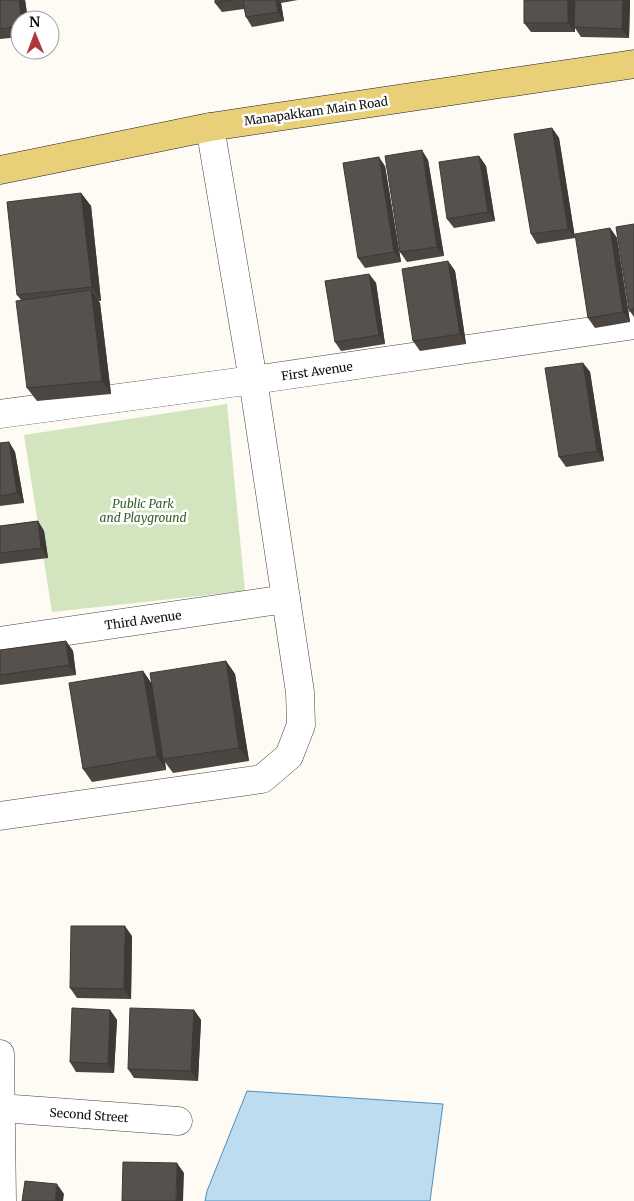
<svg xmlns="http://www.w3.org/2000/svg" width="634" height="1201" font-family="Merriweather,serif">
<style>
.green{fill:#d2e5bf}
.water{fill:#bddcef;stroke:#4c8fbe}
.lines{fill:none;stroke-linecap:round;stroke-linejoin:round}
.minor-casing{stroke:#424242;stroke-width:29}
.major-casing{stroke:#202020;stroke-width:29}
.minor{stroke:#fff;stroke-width:28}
.major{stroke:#e9cf78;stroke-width:28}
.wall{fill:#4b4642}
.shaded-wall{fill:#3d3936}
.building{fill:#57514d;stroke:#3d3936}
.labels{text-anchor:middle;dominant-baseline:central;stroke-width:5;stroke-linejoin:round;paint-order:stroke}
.street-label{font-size:12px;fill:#0f0f0f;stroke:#fff}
.park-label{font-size:12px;font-style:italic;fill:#326026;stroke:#fff}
</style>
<rect width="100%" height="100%" fill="#fdfbf3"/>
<polygon class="green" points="227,404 245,591 52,612 24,435"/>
<polygon class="water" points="247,1091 443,1104 430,1201 205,1201 207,1191"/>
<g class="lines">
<defs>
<g id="minor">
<polyline points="0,414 253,380 634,325"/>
<polyline points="0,641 286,599"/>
<polyline points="0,816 262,779 289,756 301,725 300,692 253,380 210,127"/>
<polyline points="0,1054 2,1201"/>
<polyline points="0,1108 178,1121"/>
</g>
<polyline id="major" points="0,170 210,127 634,64"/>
</defs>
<use href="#minor" class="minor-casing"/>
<use href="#major" class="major-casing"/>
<use href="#minor" class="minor"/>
<use href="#major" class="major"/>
</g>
<g class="wall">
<polygon points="0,0 25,0 28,20 20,20 20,37 0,39"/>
<polygon points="215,0 298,0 281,3 284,21 252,27 246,17 244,9 222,12 215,3"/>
<polygon points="630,0 629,38 581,37 575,28 575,32 531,32 524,23"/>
<polygon points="552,128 559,138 575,238 537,244 531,234"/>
<polygon points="479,156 486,166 495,221 454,228 447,219"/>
<polygon points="428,160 444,256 407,262 400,252"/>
<polygon points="385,166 401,262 365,268 358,258"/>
<polygon points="81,193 91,206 101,301 98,301 100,303 111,394 37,401 27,388 21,300 17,295"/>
<polygon points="634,224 634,317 629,310"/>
<polygon points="610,228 617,238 630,322 595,328 588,318"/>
<polygon points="448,261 455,271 466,344 420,351 413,341"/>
<polygon points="369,274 376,283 385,344 341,351 335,342"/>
<polygon points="583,363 590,372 604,461 566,467 559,457"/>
<polygon points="9,442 15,452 24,503 0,506 0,443"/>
<polygon points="38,521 44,531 48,558 0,564 0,526"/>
<polygon points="66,641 73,651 76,675 0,685 0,650"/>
<polygon points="226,661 235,674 249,761 173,773 165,762 166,770 92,782 83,769 143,671 151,683"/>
<polygon points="132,936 131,999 77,998 70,988"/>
<polygon points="110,1010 117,1020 114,1073 76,1072 70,1062"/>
<polygon points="194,1010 201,1020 198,1081 134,1078 128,1069"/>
</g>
<g class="shaded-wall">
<polygon points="19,0 25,0 28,20 22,20"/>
<polygon points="276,0 279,0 281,3 284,21 278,12"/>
<polygon points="568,0 575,0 575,32 568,23"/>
<polygon points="623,0 630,0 629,38 622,29"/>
<polygon points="552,128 559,138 575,238 568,229"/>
<polygon points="422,150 428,160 444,256 437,247"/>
<polygon points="479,156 486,166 495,221 488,212"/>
<polygon points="379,157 385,166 401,262 394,252"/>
<polygon points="81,193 91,206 101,301 92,287"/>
<polygon points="610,228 617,238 630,322 623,312"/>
<polygon points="448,261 455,271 466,344 460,334"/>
<polygon points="369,274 376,283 385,344 379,335"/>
<polygon points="91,290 100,303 111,394 102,381"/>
<polygon points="583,363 590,372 604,461 597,451"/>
<polygon points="9,442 15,452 24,503 17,493"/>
<polygon points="38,521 44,531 48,558 41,548"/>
<polygon points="66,641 73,651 76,675 69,665"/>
<polygon points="226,661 235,674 249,761 239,748"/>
<polygon points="143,671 152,684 163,759 165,762 166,770 157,756"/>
<polygon points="125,926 132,936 131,999 124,989"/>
<polygon points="110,1010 117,1020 114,1073 108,1064"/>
<polygon points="194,1010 201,1020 198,1081 191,1071"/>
<polygon points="177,1163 184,1173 183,1201 176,1201"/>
<polygon points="57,1184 64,1194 63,1201 55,1201"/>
</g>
<g class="building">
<polygon points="0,0 19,0 22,20 20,20 20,26 0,29"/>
<polygon points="215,0 232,0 215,3"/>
<polygon points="243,0 276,0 278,12 246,17"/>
<rect x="524" y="0" width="44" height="23"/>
<polygon points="575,0 623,0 622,29 574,27"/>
<polygon points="552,128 568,229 531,234 514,134"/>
<polygon points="422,150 437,247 400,252 385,156"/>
<polygon points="479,156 488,212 447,219 439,162"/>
<polygon points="379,157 394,252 358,258 343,163"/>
<polygon points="81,193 92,287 17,295 7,202"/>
<polygon points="634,224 634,309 629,310 616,227"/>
<polygon points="610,228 623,312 588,318 575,234"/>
<polygon points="448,261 460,334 413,341 402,269"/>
<polygon points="369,274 379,335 335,342 325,281"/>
<polygon points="91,290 102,381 27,388 16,301"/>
<polygon points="583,363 597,451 559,457 545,368"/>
<polygon points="9,442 17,493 0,496 0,443"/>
<polygon points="38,521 41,548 0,553 0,526"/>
<polygon points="66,641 69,665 0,675 0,650"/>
<polygon points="226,661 239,748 163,759 150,673"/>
<polygon points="143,671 157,756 83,769 69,683"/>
<polygon points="71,926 125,926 124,989 70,988"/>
<polygon points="72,1008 110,1010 108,1064 70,1062"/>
<polygon points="130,1008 194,1010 191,1071 128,1069"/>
<polygon points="123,1162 177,1163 176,1201 122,1201"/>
<polygon points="25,1181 57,1184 55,1201 22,1201"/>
</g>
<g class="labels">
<g class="street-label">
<text transform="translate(316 111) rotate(-8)">Manapakkam Main Road</text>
<text transform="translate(317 371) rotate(-8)">First Avenue</text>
<text transform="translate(143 620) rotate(-8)">Third Avenue</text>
<text transform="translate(89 1115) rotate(4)">Second Street</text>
</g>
<g class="park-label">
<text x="143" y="503">Public Park<tspan x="143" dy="14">and Playground</tspan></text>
</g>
</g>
<g transform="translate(35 35) rotate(359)"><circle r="24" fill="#ffffff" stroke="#9f9f9f"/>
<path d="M0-4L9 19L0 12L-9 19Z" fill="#b0373b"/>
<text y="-8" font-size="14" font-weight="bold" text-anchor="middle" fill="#0f0f0f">N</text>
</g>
</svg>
